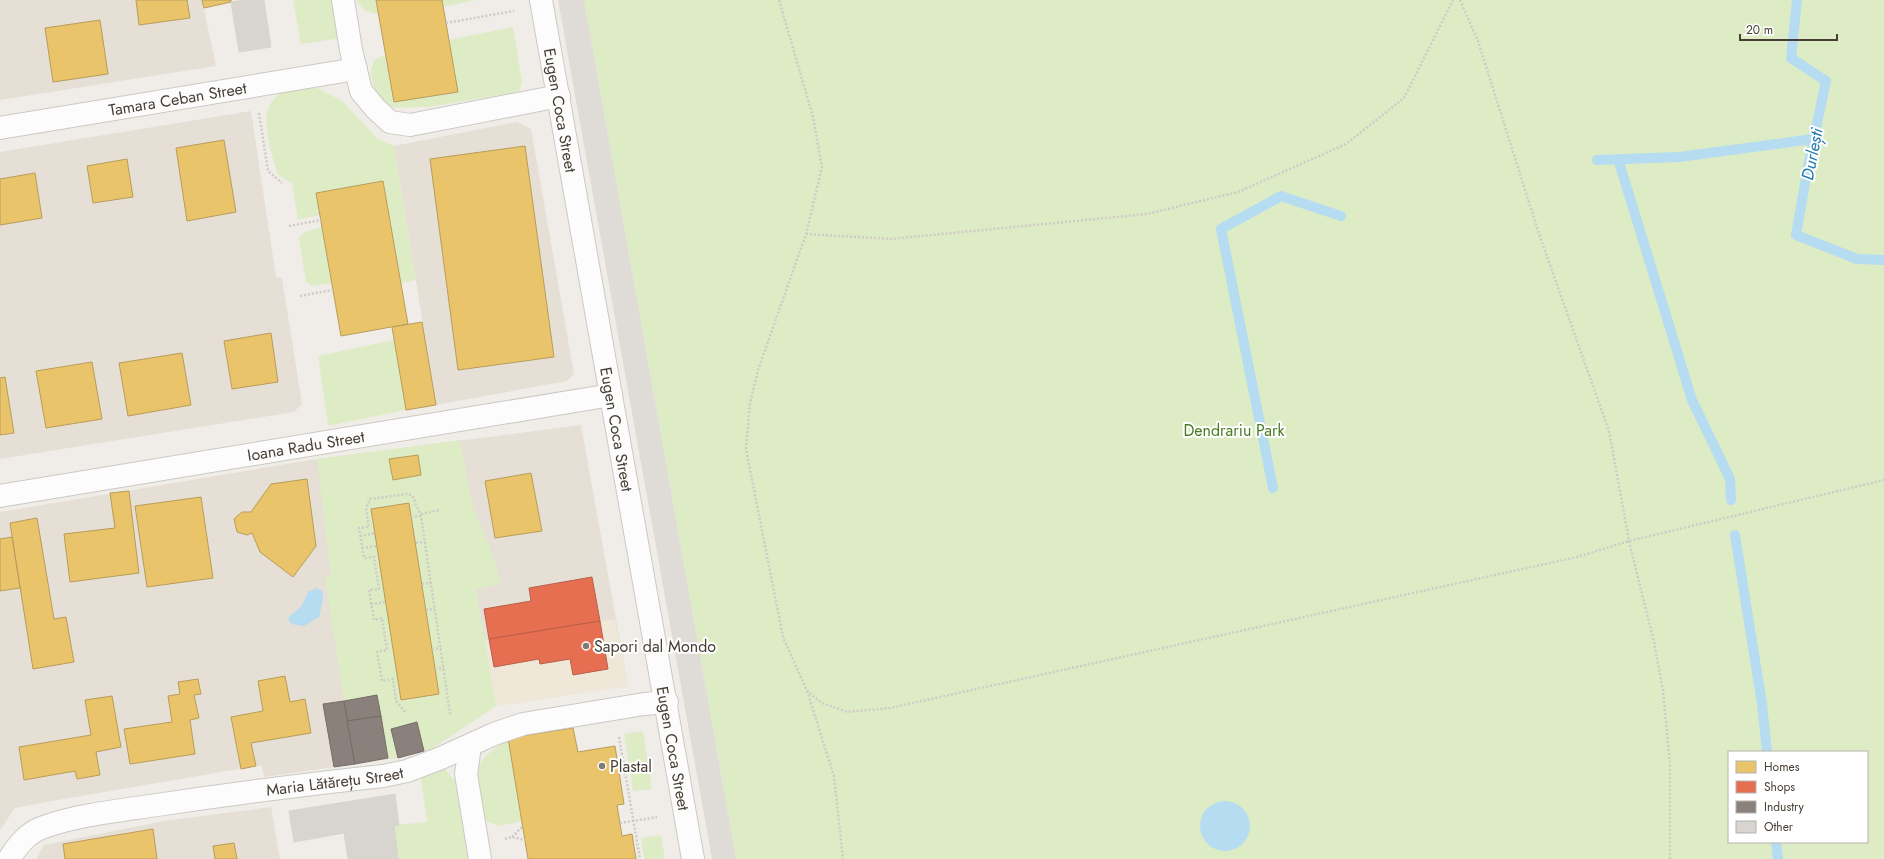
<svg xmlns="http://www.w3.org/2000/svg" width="1884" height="859" font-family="Jost,sans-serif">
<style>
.residential{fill:#e5dfd5}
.education{fill:#efe8d9}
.green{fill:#deecc6;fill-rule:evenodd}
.parking{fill:#dfdcd8}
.water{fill:#b5dcf1}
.homes{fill:#e9c46a;stroke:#b89c5a}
.shops{fill:#e76f51;stroke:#b76048}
.industry{fill:#8a817c;stroke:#766d66}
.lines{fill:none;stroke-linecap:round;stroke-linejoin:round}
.stream{stroke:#b5dcf1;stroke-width:10}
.building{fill:#d8d4cf;stroke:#d8d4ce}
.minor-casing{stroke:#ccc9c4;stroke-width:24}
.path{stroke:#cecbc6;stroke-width:2.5;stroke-dasharray:2 2;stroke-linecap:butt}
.minor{stroke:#fdfcfc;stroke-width:22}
.poi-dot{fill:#827b73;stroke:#fff;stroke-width:1.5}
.labels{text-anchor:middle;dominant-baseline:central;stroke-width:4;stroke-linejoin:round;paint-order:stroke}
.street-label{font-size:16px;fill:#463e34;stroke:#fff}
.park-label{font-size:16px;fill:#487c23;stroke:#fff}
.poi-label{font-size:16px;fill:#463e34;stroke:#fff;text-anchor:start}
.water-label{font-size:17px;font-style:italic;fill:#257bb1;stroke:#fff}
</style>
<rect width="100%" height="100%" fill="#f0ede8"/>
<g class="residential">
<polygon points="0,0 202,0 216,66 0,100"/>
<polygon points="251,111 276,277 282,278 302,404 294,412 0,459 0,152"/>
<polygon points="517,122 531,129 574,374 567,381 436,405 394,146"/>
<polygon points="581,425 628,686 496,706 431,749 398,758 264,777 262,766 256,766 35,804 15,808 0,830 0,512 317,459"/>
<polygon points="271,807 280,859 36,859 44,845 164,821"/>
</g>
<polygon class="education" points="615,619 628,686 496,706 485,640"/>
<g class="green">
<polygon points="293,0 336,0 342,38 301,44"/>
<path d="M356,0H376L379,14C366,13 363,10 356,0Z"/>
<polygon points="442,0 476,0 443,7"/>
<path d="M584,0H1884V859H736ZM1729,752H1867V842H1729Z"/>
<polygon points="513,27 522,82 519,92 428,107 395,108 385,104 375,90 370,73 374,60 386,54 394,102 458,92 449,40"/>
<path d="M289,86L318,88L342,101L377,138L394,146L416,280L401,283L383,181L316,193L320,215L298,220L292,183L279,176C272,160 263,126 268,109C272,99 280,93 289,86Z"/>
<polygon points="322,227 332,283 313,286 306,282 299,238 304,232"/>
<polygon points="394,340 406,410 328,426 318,356"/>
<polygon points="460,440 472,504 492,553 501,584 476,589 496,706 431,749 398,758 388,758 381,716 347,721 325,577 331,577 317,459"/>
<polygon points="643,731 652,789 633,791 624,734"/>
<path d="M508,738L522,821L499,826L486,821C481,809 471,779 478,766C484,755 499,746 508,738Z"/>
<polygon points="444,768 458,785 468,859 398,859 394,825 427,822 420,771"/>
<polygon points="661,835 665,859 644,859 641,838"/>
</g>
<polygon class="parking" points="558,0 584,0 736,859 712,859"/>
<g class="water">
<polygon points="317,588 323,592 323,599 319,617 304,626 291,624 288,618 291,615 301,607 308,592"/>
<circle cx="1225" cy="826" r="25"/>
</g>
<g class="homes">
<polygon points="136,0 187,0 190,18 139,25"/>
<polygon points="202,0 231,0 231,2 204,8"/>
<polygon points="376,0 442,0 458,92 394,102"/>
<polygon points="100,20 108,74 53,82 45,28"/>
<polygon points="224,140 236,212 187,221 176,148"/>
<polygon points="525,146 554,357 458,370 430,159"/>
<polygon points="127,159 133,197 93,203 87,166"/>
<polygon points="35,173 42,218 0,225 0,179"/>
<polygon points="383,181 408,324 341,336 316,193"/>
<polygon points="422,322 436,405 406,410 392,327"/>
<polygon points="271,333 278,382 232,389 224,341"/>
<polygon points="182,353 191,405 128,416 119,363"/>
<polygon points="92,362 102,419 46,428 36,371"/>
<polygon points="5,377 14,433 0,435 0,378"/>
<polygon points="418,455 421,475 393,480 389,459"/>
<polygon points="531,473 542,531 495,538 485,481"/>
<polygon points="307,479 316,546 293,577 260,552 252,533 247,535 237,532 234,519 242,512 251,512 271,484"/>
<polygon points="129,491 139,573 70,582 64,534 115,528 110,493"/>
<polygon points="201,497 213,578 147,587 135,506"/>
<polygon points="409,503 439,694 401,700 371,509"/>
<polygon points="37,518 54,619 66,617 74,662 33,669 10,523"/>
<polygon points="12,537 20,588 0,591 0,539"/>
<polygon points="285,676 290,702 305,699 311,733 251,743 256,766 241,769 231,717 263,711 258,681"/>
<polygon points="198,679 201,694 194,695 199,718 190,720 195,754 130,764 124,729 172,722 168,696 180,694 178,682"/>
<polygon points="112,696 121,747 96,752 100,775 77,779 75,771 24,780 19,747 91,735 85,700"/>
<polygon points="573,728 578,752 615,746 624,804 617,805 622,836 632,834 636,859 528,859 508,738"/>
<polygon points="153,829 157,859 65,859 63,844"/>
<polygon points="234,843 237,859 215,859 213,846"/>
</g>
<g class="shops">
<polygon points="592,577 600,621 489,639 484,609 531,601 529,588"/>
<polygon points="600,621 608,669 573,675 570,659 540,664 539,659 494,667 489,639"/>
</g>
<g class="industry">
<polygon points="377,695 381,716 347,721 344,701"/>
<polygon points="344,701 355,764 334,767 323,704"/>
<polygon points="381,716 388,758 355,764 347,721"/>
<polygon points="417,722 424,751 398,758 391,729"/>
</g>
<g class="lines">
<g class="stream">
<polyline points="1797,0 1791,58 1826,81 1808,166 1796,235 1857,259 1884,260"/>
<polyline points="1618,159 1692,400 1730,479 1731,500"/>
<polyline points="1597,160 1679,157 1813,139"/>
<polyline points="1273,488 1221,229 1281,196 1341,216"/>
<polyline points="1735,535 1762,704 1767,752"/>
<polyline points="1776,842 1778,859"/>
</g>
</g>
<g class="building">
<polygon points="243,0 264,0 271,47 239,52 231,2"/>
<polygon points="395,794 399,825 344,833 339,803"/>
<polygon points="339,803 344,833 294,842 289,811"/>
<polygon points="394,825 398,859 348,859 344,833"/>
</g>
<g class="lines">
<defs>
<g id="minor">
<polyline points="343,0 351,50 361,91 375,108 390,122 410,125 559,96"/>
<path id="s1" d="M541,0L693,859"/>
<path id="s2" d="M0,128L356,69"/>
<path id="s3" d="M0,496L611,395"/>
<polyline points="470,746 466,774 480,859"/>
<path id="s4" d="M9,859C18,845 28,832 44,827C76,815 123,810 157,805C232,794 308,784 383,776L407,771L441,758L494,734L523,724L644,704L667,702"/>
</g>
</defs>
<use href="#minor" class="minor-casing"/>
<g class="path">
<polyline points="779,0 813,117 822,167 806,234 758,370 750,403 746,449 783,637 807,691 822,703 847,712 890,708 1577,557 1629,541 1884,480"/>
<polyline points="1460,0 1478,41 1539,234 1609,431 1629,541 1654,642 1663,691 1670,763 1670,859"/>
<polyline points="446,23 514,11"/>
<polyline points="259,113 268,171 282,183"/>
<polyline points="289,226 321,220"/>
<polyline points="806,234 891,239 1147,214 1238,192 1346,144 1404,98 1453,0"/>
<polyline points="300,296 333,290"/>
<polyline points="421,514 440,510"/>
<polyline points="411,517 421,516"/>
<polyline points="360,536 375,533"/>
<polyline points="416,543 425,542"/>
<polyline points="362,548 377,546"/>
<polyline points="422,584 431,583"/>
<polyline points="371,604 385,602"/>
<polyline points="426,610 435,609"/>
<polyline points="432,649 441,648"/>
<polyline points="435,669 444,668"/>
<polyline points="807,691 834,776 843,859"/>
<polyline points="405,712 396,701 393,679 382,681 377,652 387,650 382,618 374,620 369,590 379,589 374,557 364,558 359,528 369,527 366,508 370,499 407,494 412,495 421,516 450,714"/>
<polyline points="619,737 640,859"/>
<polyline points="620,823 657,817"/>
<polyline points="512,837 523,826"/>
<polyline points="505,839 512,837 525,840"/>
</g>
<use href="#minor" class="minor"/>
</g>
<g class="poi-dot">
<circle cx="586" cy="646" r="4"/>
<circle cx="602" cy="766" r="4"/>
</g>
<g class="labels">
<g class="street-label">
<text stroke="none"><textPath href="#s2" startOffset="180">Tamara Ceban Street</textPath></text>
<text stroke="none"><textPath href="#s1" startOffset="112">Eugen Coca Street</textPath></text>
<text stroke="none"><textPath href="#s1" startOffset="436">Eugen Coca Street</textPath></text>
<text stroke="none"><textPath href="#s3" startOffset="310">Ioana Radu Street</textPath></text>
<text stroke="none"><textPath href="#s1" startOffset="760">Eugen Coca Street</textPath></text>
<text stroke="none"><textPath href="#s4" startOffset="343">Maria Lătărețu Street</textPath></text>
</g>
<g class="park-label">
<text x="1234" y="430">Dendrariu Park</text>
</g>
<g class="poi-label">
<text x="594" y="646">Sapori dal Mondo</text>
<text x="610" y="766">Plastal</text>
</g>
<g class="water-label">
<text transform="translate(1812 154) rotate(-79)">Durlești</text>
</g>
</g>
<rect x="1728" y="751" width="140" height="92" fill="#ffffff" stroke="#b5b2ae"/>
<rect x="1736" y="761" width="20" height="12" fill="#e9c46a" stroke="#b5b2ae"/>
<text x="1764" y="771" font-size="12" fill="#463e34">Homes</text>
<rect x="1736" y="781" width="20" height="12" fill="#e76f51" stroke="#b5b2ae"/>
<text x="1764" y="791" font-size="12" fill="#463e34">Shops</text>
<rect x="1736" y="801" width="20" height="12" fill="#8a817c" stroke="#b5b2ae"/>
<text x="1764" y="811" font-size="12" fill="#463e34">Industry</text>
<rect x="1736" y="821" width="20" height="12" fill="#d8d4cf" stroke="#b5b2ae"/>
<text x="1764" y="831" font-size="12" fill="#463e34">Other</text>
<path d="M1740 34v6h97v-6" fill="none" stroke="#463e34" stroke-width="2"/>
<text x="1746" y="34" font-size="12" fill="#463e34" stroke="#ffffff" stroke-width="3" paint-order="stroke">20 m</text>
</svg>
